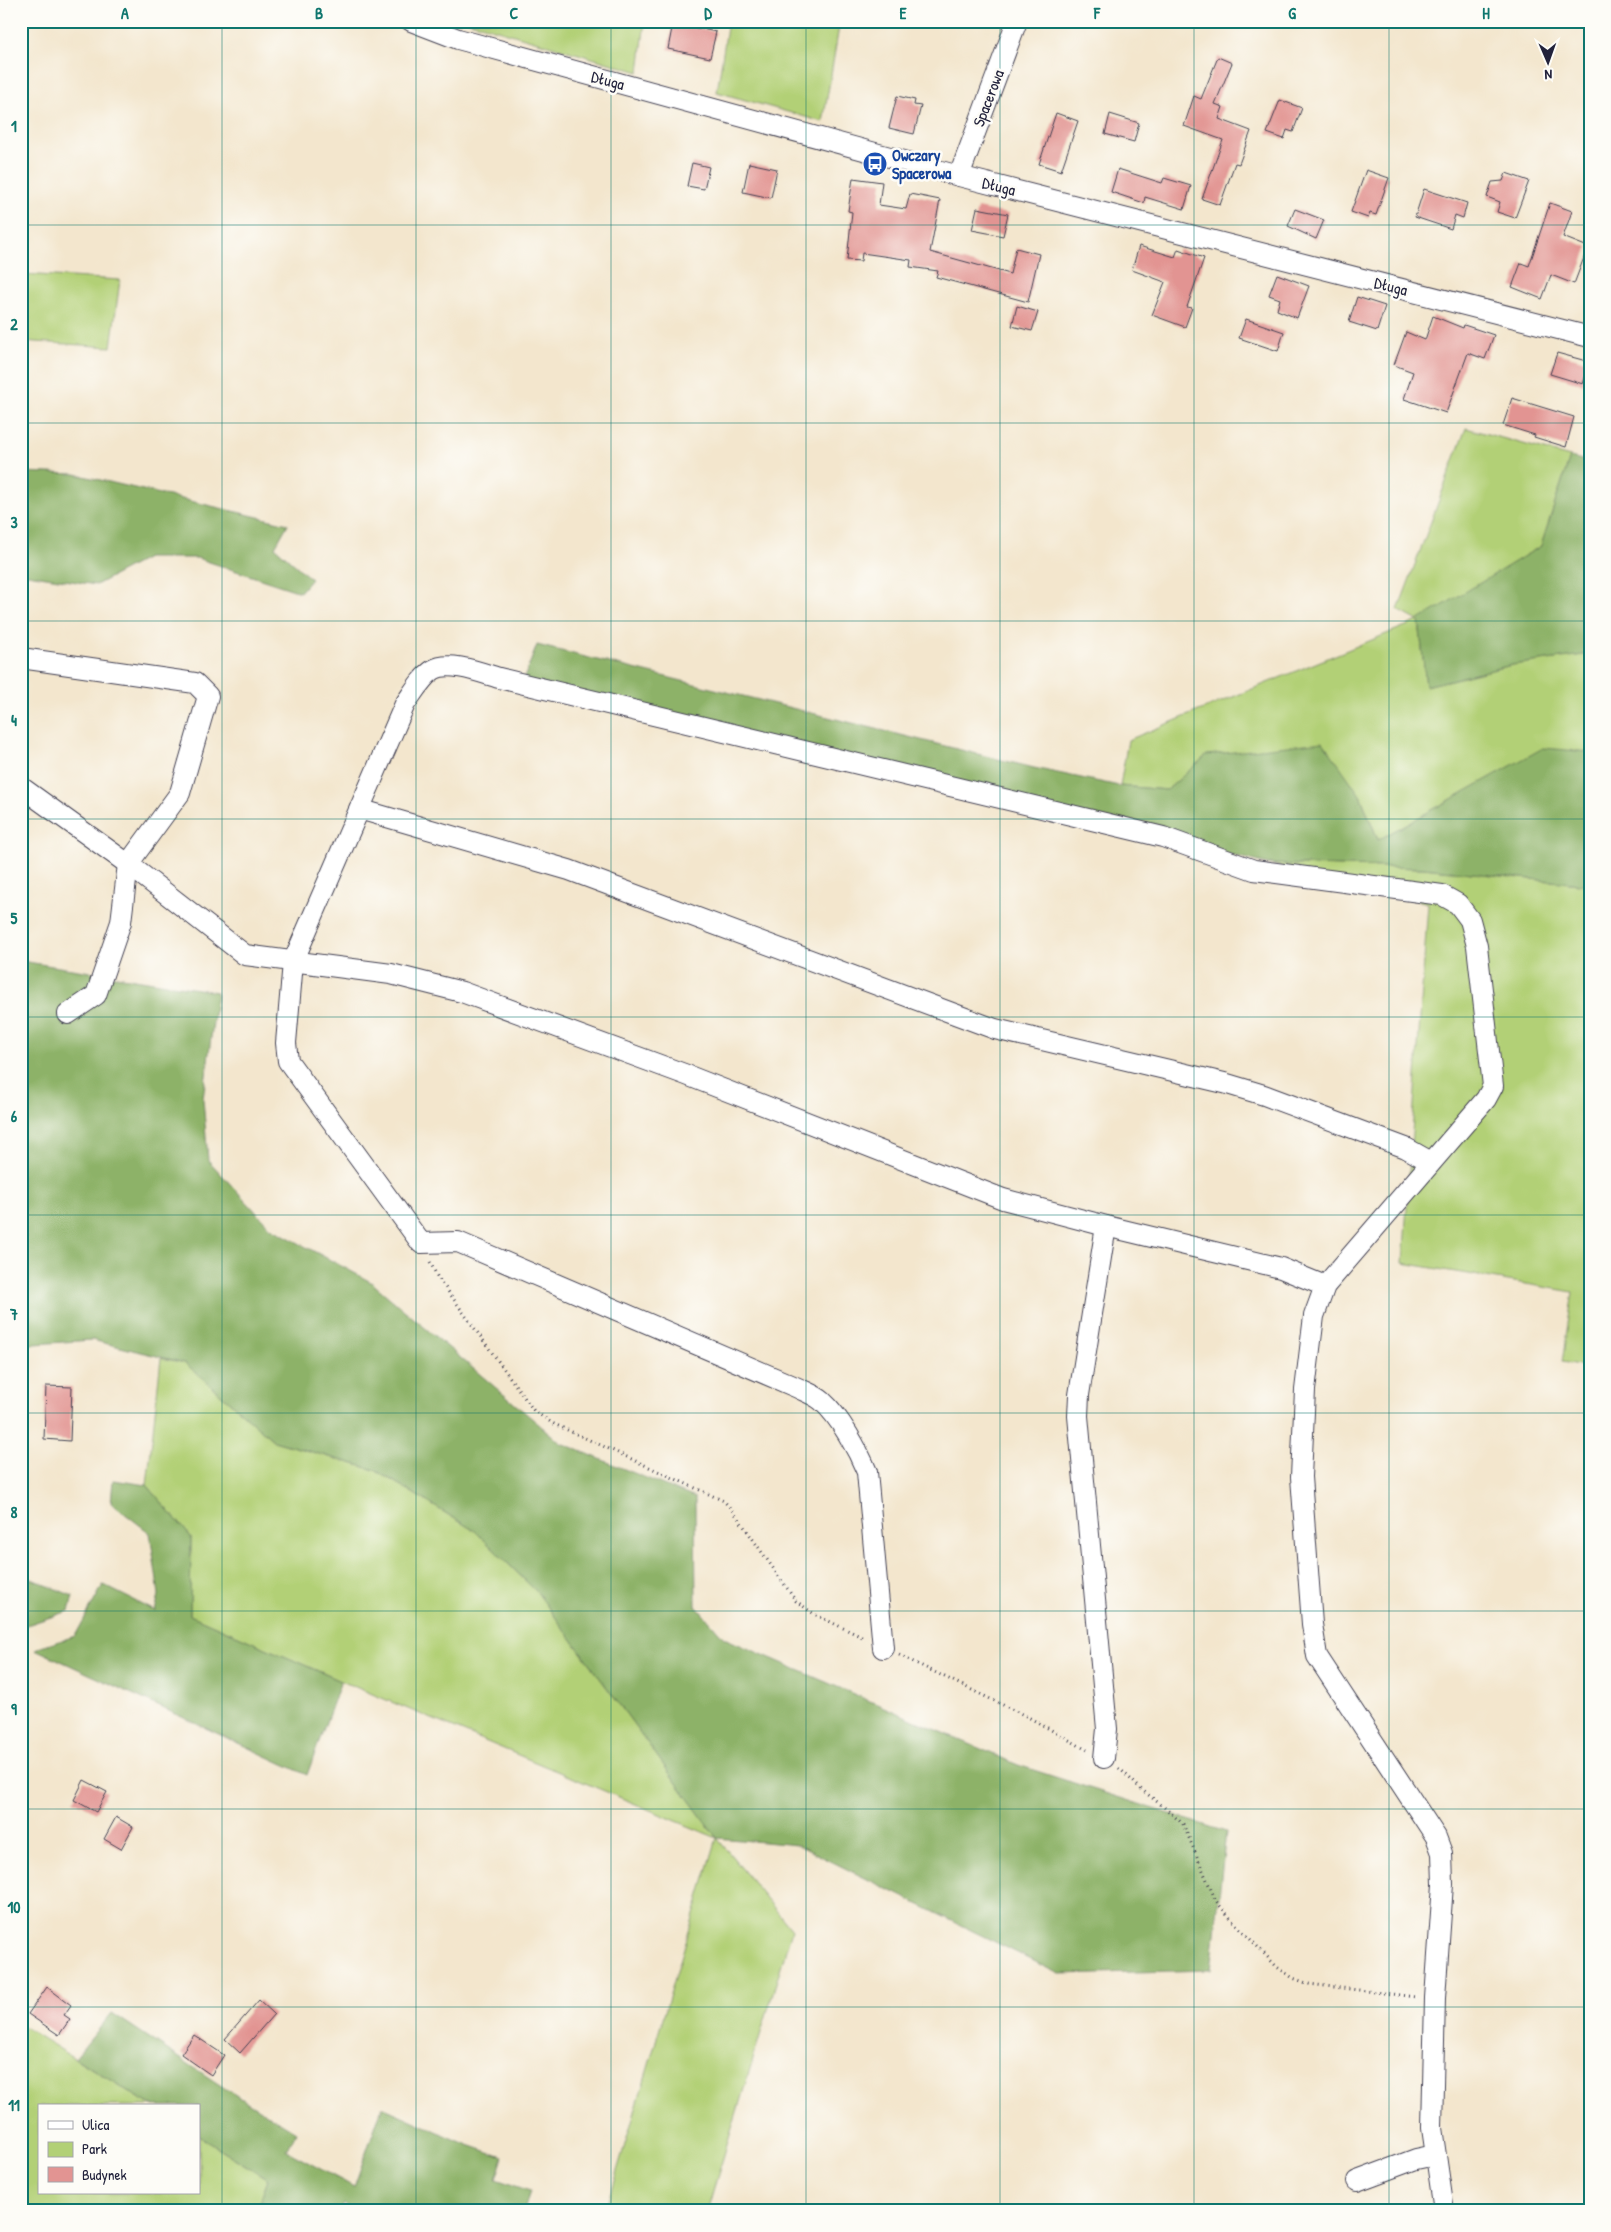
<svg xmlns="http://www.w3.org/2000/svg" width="1611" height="2232" font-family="'Patrick Hand',sans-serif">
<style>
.green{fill:#b2d076;stroke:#6a7958}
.forest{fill:#8db267;stroke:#586a51}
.building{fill:#e29492}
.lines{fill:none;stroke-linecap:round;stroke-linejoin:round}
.minor-casing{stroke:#413f51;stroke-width:22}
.path{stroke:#413f51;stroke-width:3;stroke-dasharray:1 4;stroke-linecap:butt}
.minor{stroke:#fff;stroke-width:20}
.grid{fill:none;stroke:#0f766e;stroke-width:1;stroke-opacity:0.55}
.labels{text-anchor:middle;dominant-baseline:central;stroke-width:5;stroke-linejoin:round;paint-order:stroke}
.street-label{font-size:16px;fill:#22223b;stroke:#fdfcf7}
.transit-label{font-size:16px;font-weight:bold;fill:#164399;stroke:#fdfcf7;text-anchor:start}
.neatline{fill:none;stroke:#0f766e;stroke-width:2}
.grid-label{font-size:16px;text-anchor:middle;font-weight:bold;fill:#0f766e}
</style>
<rect width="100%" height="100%" fill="#fdfcf7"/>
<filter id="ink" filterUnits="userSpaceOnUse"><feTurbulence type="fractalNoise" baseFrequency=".02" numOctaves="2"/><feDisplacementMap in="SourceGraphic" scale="10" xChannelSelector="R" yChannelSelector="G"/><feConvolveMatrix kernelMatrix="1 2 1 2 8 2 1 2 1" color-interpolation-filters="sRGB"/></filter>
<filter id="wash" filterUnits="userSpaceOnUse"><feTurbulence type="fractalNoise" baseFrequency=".0096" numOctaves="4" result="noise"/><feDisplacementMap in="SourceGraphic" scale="20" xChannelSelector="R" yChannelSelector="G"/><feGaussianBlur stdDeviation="1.12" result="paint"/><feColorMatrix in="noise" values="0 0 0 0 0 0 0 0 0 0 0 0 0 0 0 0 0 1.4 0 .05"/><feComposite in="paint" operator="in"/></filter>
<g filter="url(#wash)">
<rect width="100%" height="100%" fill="#f3e6cd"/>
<g class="green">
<polygon points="467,21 645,21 639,72"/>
<polygon points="728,21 840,21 823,122 717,92"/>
<polygon points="21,274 120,280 111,347 21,341"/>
<polygon points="1466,428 1570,457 1541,546 1419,621 1426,686 1512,665 1590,654 1590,752 1543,749 1378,840 1360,795 1207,755 1167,790 1120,786 1128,740 1418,621 1398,610"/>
<polygon points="1268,864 1423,868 1590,885 1590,1367 1562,1362 1573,1292 1403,1263 1428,903"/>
<polygon points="161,1358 185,1363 274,1441 375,1470 475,1531 537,1592 717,1838 792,1930 707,2211 605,2211 717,1838 341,1681 190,1615 191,1537 147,1485"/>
<polygon points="21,2025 152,2106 39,2106 39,2193 199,2193 199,2136 268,2179 256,2211 21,2211"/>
</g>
<g class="forest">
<polygon points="1570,457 1590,462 1590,654 1512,665 1426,686 1419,620 1541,546"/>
<polygon points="21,472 75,474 288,524 275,547 311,579 300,592 197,558 147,558 96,585 21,573"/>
<polygon points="537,645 1034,768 1119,786 1167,790 1207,755 1323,742 1360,795 1378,840 1543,748 1590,752 1590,885 1423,868 1268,864 522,683"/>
<polygon points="21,961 217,992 203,1099 208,1160 271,1228 371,1282 561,1443 695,1498 696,1606 724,1638 1018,1765 1226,1832 1211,1970 1060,1974 798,1845 717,1838 537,1592 475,1531 375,1470 274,1441 185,1363 92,1340 21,1345"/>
<polygon points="113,1480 147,1485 191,1537 190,1615 341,1681 307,1775 35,1649 75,1636 103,1585 155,1611 159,1595 150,1533 111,1503"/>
<polygon points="21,1568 29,1578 73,1596 69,1611 21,1627"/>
<polygon points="112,2013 226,2089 296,2132 287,2151 354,2187 382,2107 468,2145 503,2157 496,2179 530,2191 524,2211 355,2211 344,2204 340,2211 256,2211 268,2179 199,2136 199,2106 152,2106 75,2058"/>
</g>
<g id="blocks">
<g class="building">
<polygon points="673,23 716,32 710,58 668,49"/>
<polygon points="1218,57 1232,63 1215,104 1223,107 1219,119 1251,131 1239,164 1235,163 1220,205 1202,199 1223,140 1184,126 1194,96 1201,99"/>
<polygon points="897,96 915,100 914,105 921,106 914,134 889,128"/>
<polygon points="1280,100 1302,108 1293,132 1287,130 1284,139 1267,133"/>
<polygon points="1056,113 1078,121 1061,171 1039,164"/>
<polygon points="1110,114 1139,123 1134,142 1105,134"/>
<polygon points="692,163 709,167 704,189 687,186"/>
<polygon points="749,163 777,169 771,198 743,192"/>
<polygon points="1118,169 1162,183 1164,178 1191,186 1184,209 1145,197 1144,203 1111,192"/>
<polygon points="1366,170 1389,178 1376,215 1370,213 1368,218 1351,212"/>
<polygon points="1506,173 1529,181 1515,218 1497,212 1500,202 1487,197 1492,182 1503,181"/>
<polygon points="853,178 882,182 879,205 906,209 910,194 940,200 930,252 1010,274 1016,248 1039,254 1028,302 936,277 938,271 910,267 911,260 862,253 861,261 847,260 852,212 848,211"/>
<polygon points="1424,189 1467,203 1463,218 1455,215 1451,229 1415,217"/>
<polygon points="1550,203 1572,211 1563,237 1588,247 1574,284 1551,275 1542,299 1512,287 1521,263 1529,266"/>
<polygon points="977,208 1008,214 1003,236 972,230"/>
<polygon points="1295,209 1324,220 1316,239 1288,226"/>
<polygon points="1139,246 1175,257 1178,249 1204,258 1187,307 1192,308 1185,327 1152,315 1165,282 1132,270"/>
<polygon points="1277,274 1309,286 1297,318 1277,310 1280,299 1269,295"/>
<polygon points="1357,297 1385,306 1377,331 1349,322"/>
<polygon points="1017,306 1038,312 1032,331 1012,326"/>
<polygon points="1433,316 1463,328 1464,325 1494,335 1485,359 1468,353 1446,413 1404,399 1413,372 1394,365 1406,332 1425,340"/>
<polygon points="1246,319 1284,332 1278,351 1239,338"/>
<polygon points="1557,353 1590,362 1583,384 1550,374"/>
<polygon points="1512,398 1574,417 1566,447 1534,437 1535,435 1503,425"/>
<polygon points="46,1386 72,1387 70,1441 44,1439"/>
<polygon points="84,1780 107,1792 96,1812 74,1800"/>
<polygon points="116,1817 133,1827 121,1849 104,1839"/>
<polygon points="47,1987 71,2005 64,2015 70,2019 59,2035 28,2014"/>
<polygon points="259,2000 274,2014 240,2053 225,2039"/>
<polygon points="194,2035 224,2055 211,2075 181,2054"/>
</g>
</g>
</g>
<g filter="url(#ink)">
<use href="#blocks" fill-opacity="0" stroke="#413f51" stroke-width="1"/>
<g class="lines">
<defs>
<g id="minor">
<polyline points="411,21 458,39 959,176 1590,337"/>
<polyline points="959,176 1017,21"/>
<polyline points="21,658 195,683 208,696 180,793 128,864 121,922 96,995 68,1014"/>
<polyline points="21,787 128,864 245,955 391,974 462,992 684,1074 1003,1199 1106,1226 1281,1268 1325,1286"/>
<polyline points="359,809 569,870 995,1029 1224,1083 1264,1095 1406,1148 1431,1162"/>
<path d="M883,1648L867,1472C858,1450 840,1417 822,1401C815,1395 806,1392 798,1388L458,1242L421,1243L288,1061L286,1043L293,962L405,704C413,693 421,678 433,670C449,660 482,673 499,678L1163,837L1254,870L1442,895L1458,904L1470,920L1477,946L1493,1086L1486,1099L1325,1286L1314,1316L1305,1390L1301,1477L1312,1624L1317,1656L1436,1837L1442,1853L1443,1884L1435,1998L1432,2128L1444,2211"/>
<polyline points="1104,1758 1107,1729 1078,1416 1079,1395 1106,1226"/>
<polyline points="1357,2181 1416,2159 1435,2155"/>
</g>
</defs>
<use href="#minor" class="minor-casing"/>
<g class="path">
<polyline points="430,1262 437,1276 534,1411 552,1423 724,1501 736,1515 796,1601 814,1614 864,1638"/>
<polyline points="899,1655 1028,1717 1087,1750"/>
<polyline points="1119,1768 1142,1790 1164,1807 1183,1824 1216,1901 1232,1920 1277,1967 1293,1978 1309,1984 1416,1997"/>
</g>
<use href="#minor" class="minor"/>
</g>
</g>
<path class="grid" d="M222,21V2211M416,21V2211M611,21V2211M806,21V2211M1000,21V2211M1194,21V2211M1389,21V2211M21,225H1590M21,423H1590M21,621H1590M21,819H1590M21,1017H1590M21,1215H1590M21,1413H1590M21,1611H1590M21,1809H1590M21,2007H1590"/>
<defs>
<symbol id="bus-disc" viewBox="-11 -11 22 22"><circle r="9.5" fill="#1a4fb4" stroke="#fdfcf7"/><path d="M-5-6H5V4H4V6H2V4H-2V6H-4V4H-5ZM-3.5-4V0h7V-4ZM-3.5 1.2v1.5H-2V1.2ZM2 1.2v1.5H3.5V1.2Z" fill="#fff"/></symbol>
</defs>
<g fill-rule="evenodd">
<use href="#bus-disc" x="861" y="150" width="28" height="28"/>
</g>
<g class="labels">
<g class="street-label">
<text transform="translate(608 80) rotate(15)">Długa</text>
<text transform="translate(988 98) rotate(-69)">Spacerowa</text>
<text transform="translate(999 186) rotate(14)">Długa</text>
<text transform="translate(1391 286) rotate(14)">Długa</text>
</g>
<g class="transit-label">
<text x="892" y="155">Owczary<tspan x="892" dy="18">Spacerowa</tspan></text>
</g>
</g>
<rect width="1611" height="2232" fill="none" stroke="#fdfcf7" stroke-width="55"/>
<rect x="38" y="2104" width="162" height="90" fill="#fdfcf7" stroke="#a5a5ac"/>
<rect x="48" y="2121" width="25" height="8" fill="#ffffff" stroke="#a5a5ac"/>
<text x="82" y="2130" font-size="15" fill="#22223b">Ulica</text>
<rect x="48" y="2142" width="25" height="15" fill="#b2d076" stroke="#a5a5ac"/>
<text x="82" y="2154" font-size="15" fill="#22223b">Park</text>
<rect x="48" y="2167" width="25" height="15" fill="#e29492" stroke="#a5a5ac"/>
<text x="82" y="2180" font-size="15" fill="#22223b">Budynek</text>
<g transform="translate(1548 62) rotate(178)" stroke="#fdfcf7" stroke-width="4" paint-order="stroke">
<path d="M0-4L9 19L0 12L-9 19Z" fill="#22223b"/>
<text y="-8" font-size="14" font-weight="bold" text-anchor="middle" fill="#22223b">N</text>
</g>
<rect x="28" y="28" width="1556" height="2176" class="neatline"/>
<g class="grid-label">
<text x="125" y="19">A</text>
<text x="319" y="19">B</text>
<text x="514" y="19">C</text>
<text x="708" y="19">D</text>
<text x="903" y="19">E</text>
<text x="1097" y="19">F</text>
<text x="1292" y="19">G</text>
<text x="1486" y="19">H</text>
<text x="14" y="132">1</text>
<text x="14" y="330">2</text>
<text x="14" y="528">3</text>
<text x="14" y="726">4</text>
<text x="14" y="924">5</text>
<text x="14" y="1122">6</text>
<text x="14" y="1320">7</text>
<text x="14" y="1518">8</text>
<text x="14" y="1715">9</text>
<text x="14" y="1913">10</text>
<text x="14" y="2111">11</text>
</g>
</svg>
